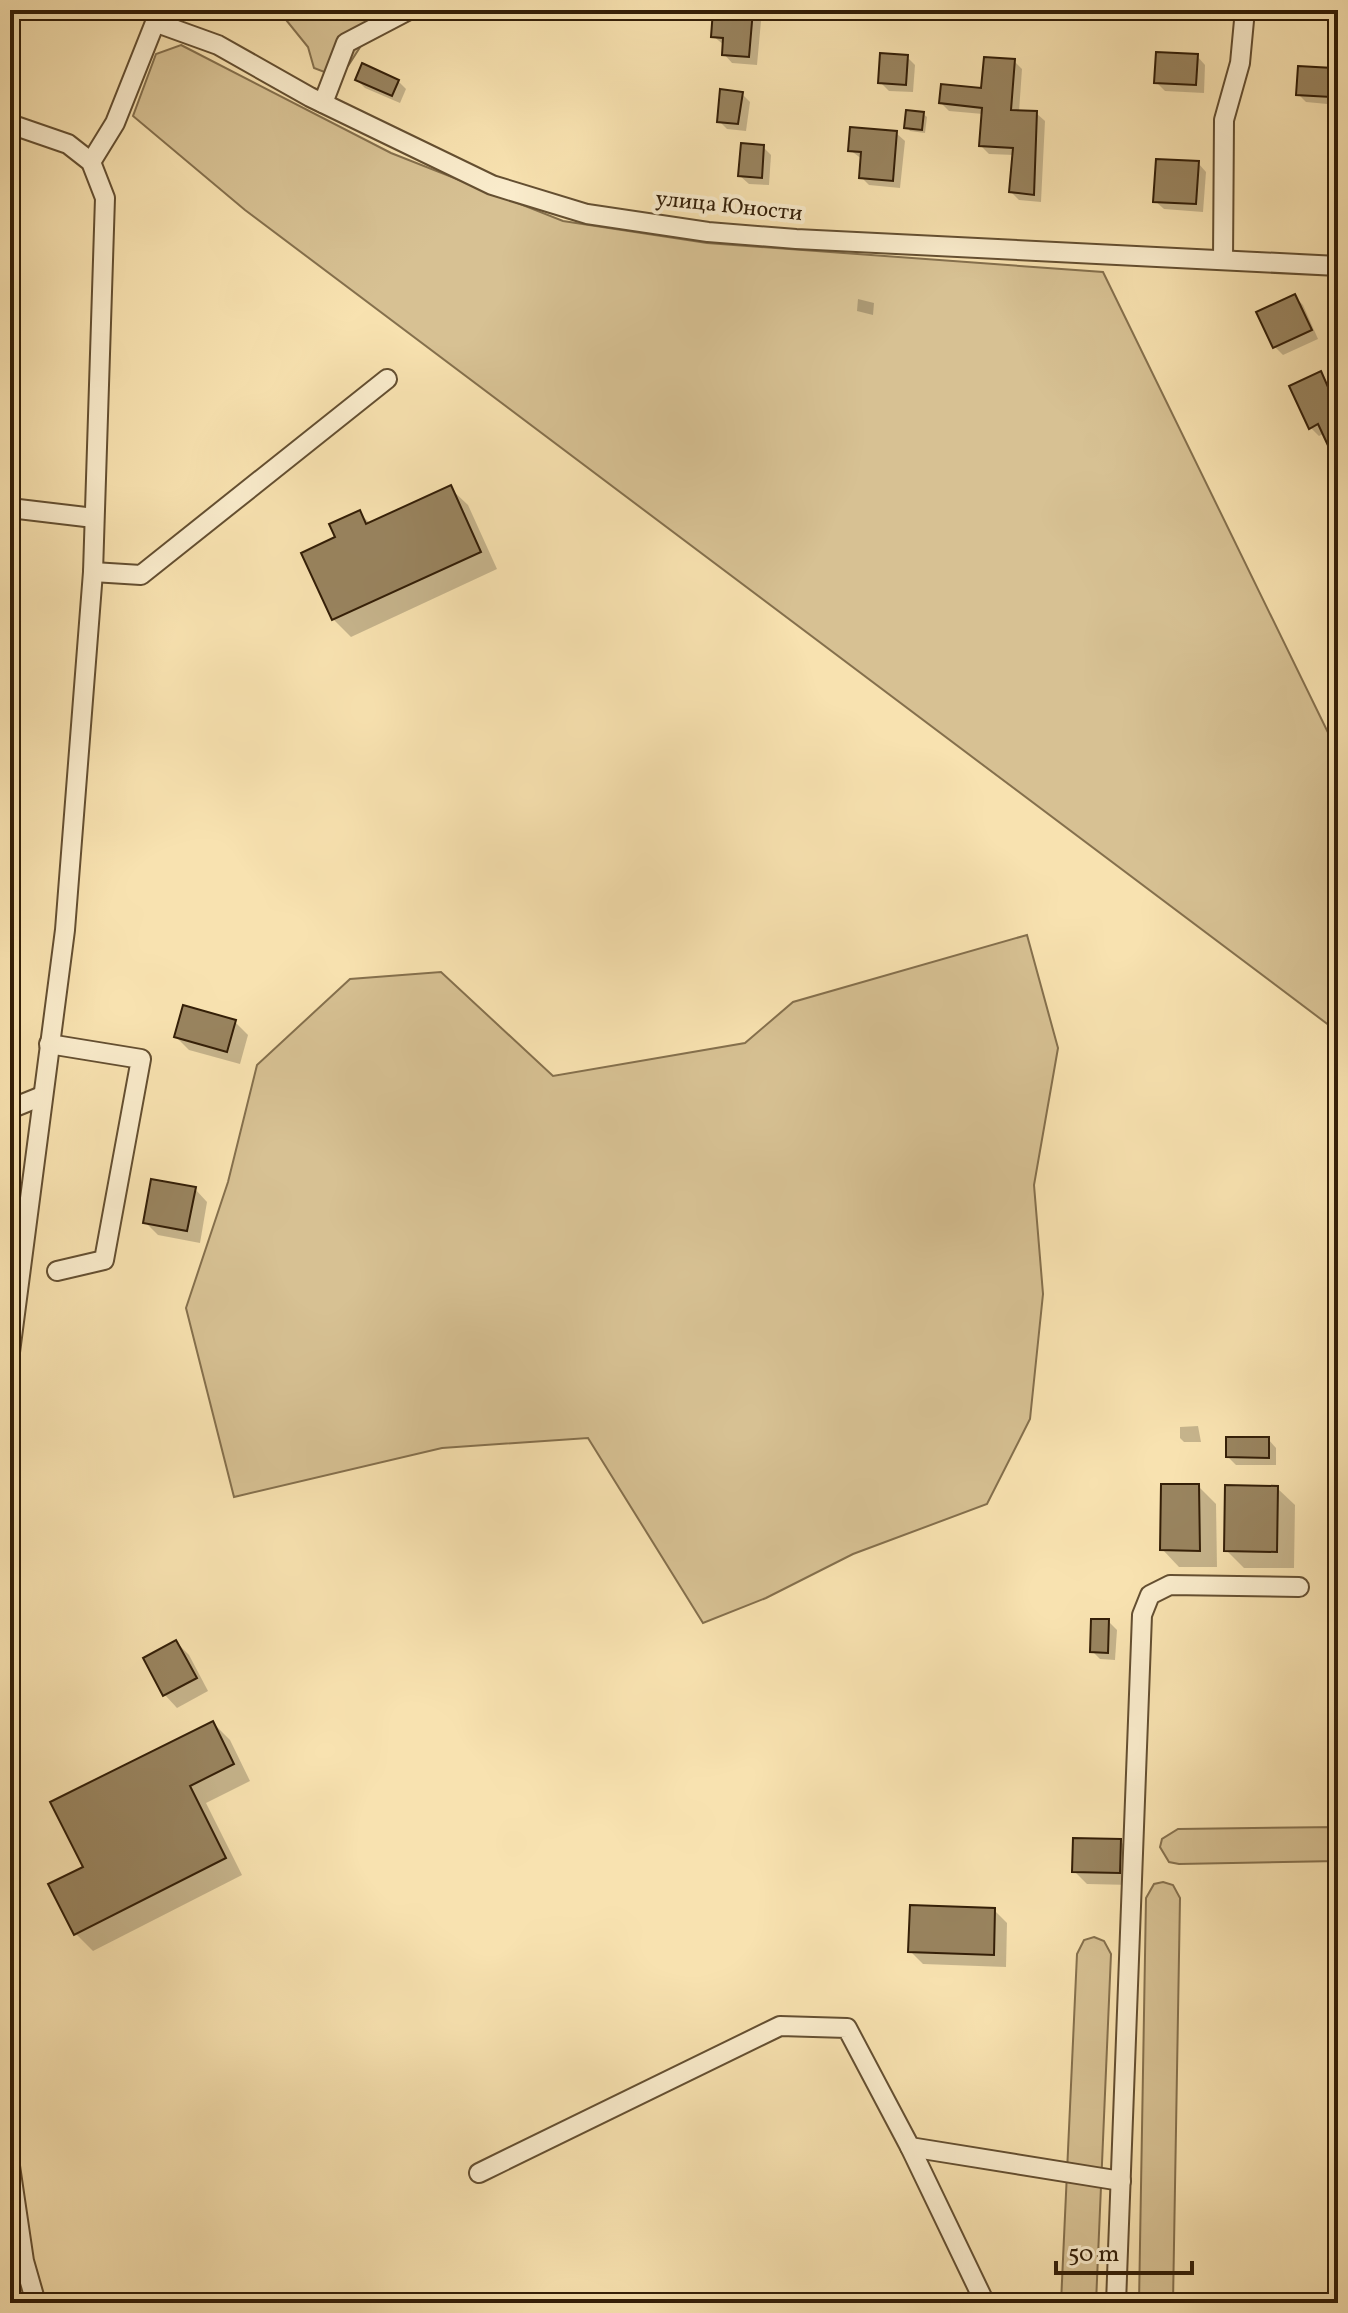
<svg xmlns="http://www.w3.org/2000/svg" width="1348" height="2313" font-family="Vollkorn,serif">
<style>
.green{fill:#d7c193;stroke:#85704d;stroke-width:2}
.shadow{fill:#0003}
.building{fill:#99845f;stroke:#331e07;stroke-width:2}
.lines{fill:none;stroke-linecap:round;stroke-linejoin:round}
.minor-casing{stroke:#644f31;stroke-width:22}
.minor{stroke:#faeccc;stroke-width:18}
.labels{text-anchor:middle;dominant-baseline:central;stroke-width:8;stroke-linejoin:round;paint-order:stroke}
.street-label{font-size:22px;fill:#331e07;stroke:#faeccc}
</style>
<rect width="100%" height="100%" fill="#f8e2b0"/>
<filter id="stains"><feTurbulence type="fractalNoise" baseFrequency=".0025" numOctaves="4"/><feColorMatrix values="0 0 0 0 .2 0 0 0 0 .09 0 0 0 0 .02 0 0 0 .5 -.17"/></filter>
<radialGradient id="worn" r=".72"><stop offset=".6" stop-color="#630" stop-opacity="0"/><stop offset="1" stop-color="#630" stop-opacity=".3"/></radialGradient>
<g class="green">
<polygon points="278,10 426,10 364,41 348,66 332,75 314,68 308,47"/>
<polygon points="181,45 391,153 563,221 707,243 1103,272 1338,753 1338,1032 245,210 133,116 156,54"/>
<polygon points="1027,935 1058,1048 1034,1185 1043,1294 1030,1419 987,1504 853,1554 766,1598 703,1623 588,1438 442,1448 234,1497 186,1308 228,1182 257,1065 350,979 441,972 553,1076 745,1043 793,1002"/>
<polygon points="1338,1827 1338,1861 1179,1864 1169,1862 1160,1847 1162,1839 1178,1829"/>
<polygon points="1163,1882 1173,1885 1180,1898 1173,2303 1139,2303 1146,1898 1154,1884"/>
<polygon points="1094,1937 1104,1941 1111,1954 1096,2303 1061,2303 1077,1954 1084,1940"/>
</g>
<g class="shadow">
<polygon points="715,10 752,12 761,21 757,65 732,63 724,54 724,45 713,36"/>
<polygon points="856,10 884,10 884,13"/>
<polygon points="1163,10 1195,10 1194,19 1170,17"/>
<polygon points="1197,56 1205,65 1204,93 1165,91 1156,82"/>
<polygon points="907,57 915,65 913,92 889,91 880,82"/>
<polygon points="1014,61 1022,69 1019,112 1036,113 1045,121 1041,202 1019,200 1011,192 1014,155 989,154 981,146 983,114 949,111 941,103 983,90"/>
<polygon points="1333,70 1338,76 1338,105 1306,102 1298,94"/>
<polygon points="357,80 398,81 406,89 400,103 365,88"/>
<polygon points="742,94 750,102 746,131 727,129 719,121"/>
<polygon points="923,114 927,117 925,133 910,131 907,127"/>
<polygon points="896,133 905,141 900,188 869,185 861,177 862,159 850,150"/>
<polygon points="763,147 771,155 769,185 749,184 740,176"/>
<polygon points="1198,163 1206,172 1203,212 1164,209 1155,201"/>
<polygon points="1295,297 1303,305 1318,339 1283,355 1275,347"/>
<polygon points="858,299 874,303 873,315 857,311"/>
<polygon points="1320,374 1338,403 1338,462 1325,433 1319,436 1310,427"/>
<polygon points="450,488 468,505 497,569 351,637 333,619 338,538 359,513 371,524"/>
<polygon points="1338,499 1338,525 1328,504"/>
<polygon points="235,1022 248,1035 240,1064 189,1050 176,1037"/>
<polygon points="195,1189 207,1202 200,1243 158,1235 145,1222"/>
<polygon points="1198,1426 1201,1442 1184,1442 1180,1438 1180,1427"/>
<polygon points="1268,1439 1276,1448 1276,1465 1236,1465 1228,1457"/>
<polygon points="1198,1486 1216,1504 1217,1567 1179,1567 1162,1549"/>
<polygon points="1277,1488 1295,1505 1294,1568 1244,1568 1226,1550"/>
<polygon points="1108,1621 1117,1630 1115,1660 1100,1659 1092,1651"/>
<polygon points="176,1642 189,1655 208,1691 177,1708 165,1695"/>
<polygon points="213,1723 230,1740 250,1781 206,1803 242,1875 93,1951 76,1934 85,1868"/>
<polygon points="1120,1841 1133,1854 1132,1885 1087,1884 1074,1871"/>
<polygon points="994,1910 1007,1923 1006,1967 923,1964 910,1951"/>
<polygon points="843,2293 853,2303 821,2303"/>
</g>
<g class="building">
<polygon points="713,10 753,10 749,57 722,55 723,38 711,37"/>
<polygon points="1156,52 1198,54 1196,85 1154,83"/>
<polygon points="880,53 908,55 906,85 878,83"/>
<polygon points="984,57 1015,59 1011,110 1037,111 1034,195 1009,192 1013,148 979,146 982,108 939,103 941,84 981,88"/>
<polygon points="362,63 399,80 392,96 355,80"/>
<polygon points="1298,66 1333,68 1331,97 1296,95"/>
<polygon points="720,89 743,92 738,124 717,122"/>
<polygon points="906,110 924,112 922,130 904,128"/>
<polygon points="850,127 897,131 893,181 859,178 861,152 848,151"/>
<polygon points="741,143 764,145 762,178 738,176"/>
<polygon points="1156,159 1199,161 1196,204 1153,202"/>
<polygon points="1295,294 1312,330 1273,348 1256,312"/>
<polygon points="1321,371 1338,410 1338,467 1318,424 1309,429 1289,386"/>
<polygon points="451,485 481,552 332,620 301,553 335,537 329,524 360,510 366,524"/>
<polygon points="183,1005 236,1020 227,1052 174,1037"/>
<polygon points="151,1179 196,1187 187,1231 143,1223"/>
<polygon points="1226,1437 1269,1437 1269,1458 1226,1457"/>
<polygon points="1161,1484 1199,1484 1200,1551 1160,1550"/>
<polygon points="1225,1485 1278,1486 1277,1552 1224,1551"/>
<polygon points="1091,1619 1109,1619 1108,1653 1090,1652"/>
<polygon points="176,1640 197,1678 163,1696 143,1658"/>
<polygon points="213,1721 234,1764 190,1786 226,1858 74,1935 48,1884 83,1867 50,1802"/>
<polygon points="1073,1838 1121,1839 1120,1873 1072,1872"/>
<polygon points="910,1905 995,1908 994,1955 908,1952"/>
</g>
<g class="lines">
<defs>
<g id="minor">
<polyline points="157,23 218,45 310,97 492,185 587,214 708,232 796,239 1338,266"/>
<polyline points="323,103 346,43 409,10"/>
<polyline points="10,124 68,144 91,162 105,198 93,572 65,930 10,1352"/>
<polyline points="91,162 115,123 160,10"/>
<polyline points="1223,260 1224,120 1240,63 1245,10"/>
<polyline points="10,508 94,518"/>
<polyline points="93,572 141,575 387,379"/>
<polyline points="49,1044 141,1059 104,1260 57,1271"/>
<polyline points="10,1109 42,1096"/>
<polyline points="910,2147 985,2303"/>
<polyline points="10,2166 24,2261 36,2303"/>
<polyline points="479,2173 780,2026 847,2028 910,2147 1121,2181"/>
<polyline points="1116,2303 1142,1615 1150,1595 1170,1585 1299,1587"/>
</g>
</defs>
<use href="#minor" class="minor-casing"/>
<use href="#minor" class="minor"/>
</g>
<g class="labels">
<g class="street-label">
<text transform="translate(729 207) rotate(6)">улица Юности</text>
</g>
</g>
<rect width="1348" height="2313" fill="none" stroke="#f8e2b0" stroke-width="40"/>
<rect x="12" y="12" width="1324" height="2289" fill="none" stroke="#331e07" stroke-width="4"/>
<rect x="20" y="20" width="1308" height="2273" fill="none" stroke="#331e07" stroke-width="2"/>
<path d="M1056 2261v12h136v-12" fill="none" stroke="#331e07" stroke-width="4"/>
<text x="1068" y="2261" font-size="24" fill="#331e07" stroke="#faeccc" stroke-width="6" paint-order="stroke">50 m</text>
<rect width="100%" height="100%" filter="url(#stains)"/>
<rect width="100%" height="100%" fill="url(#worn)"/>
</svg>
